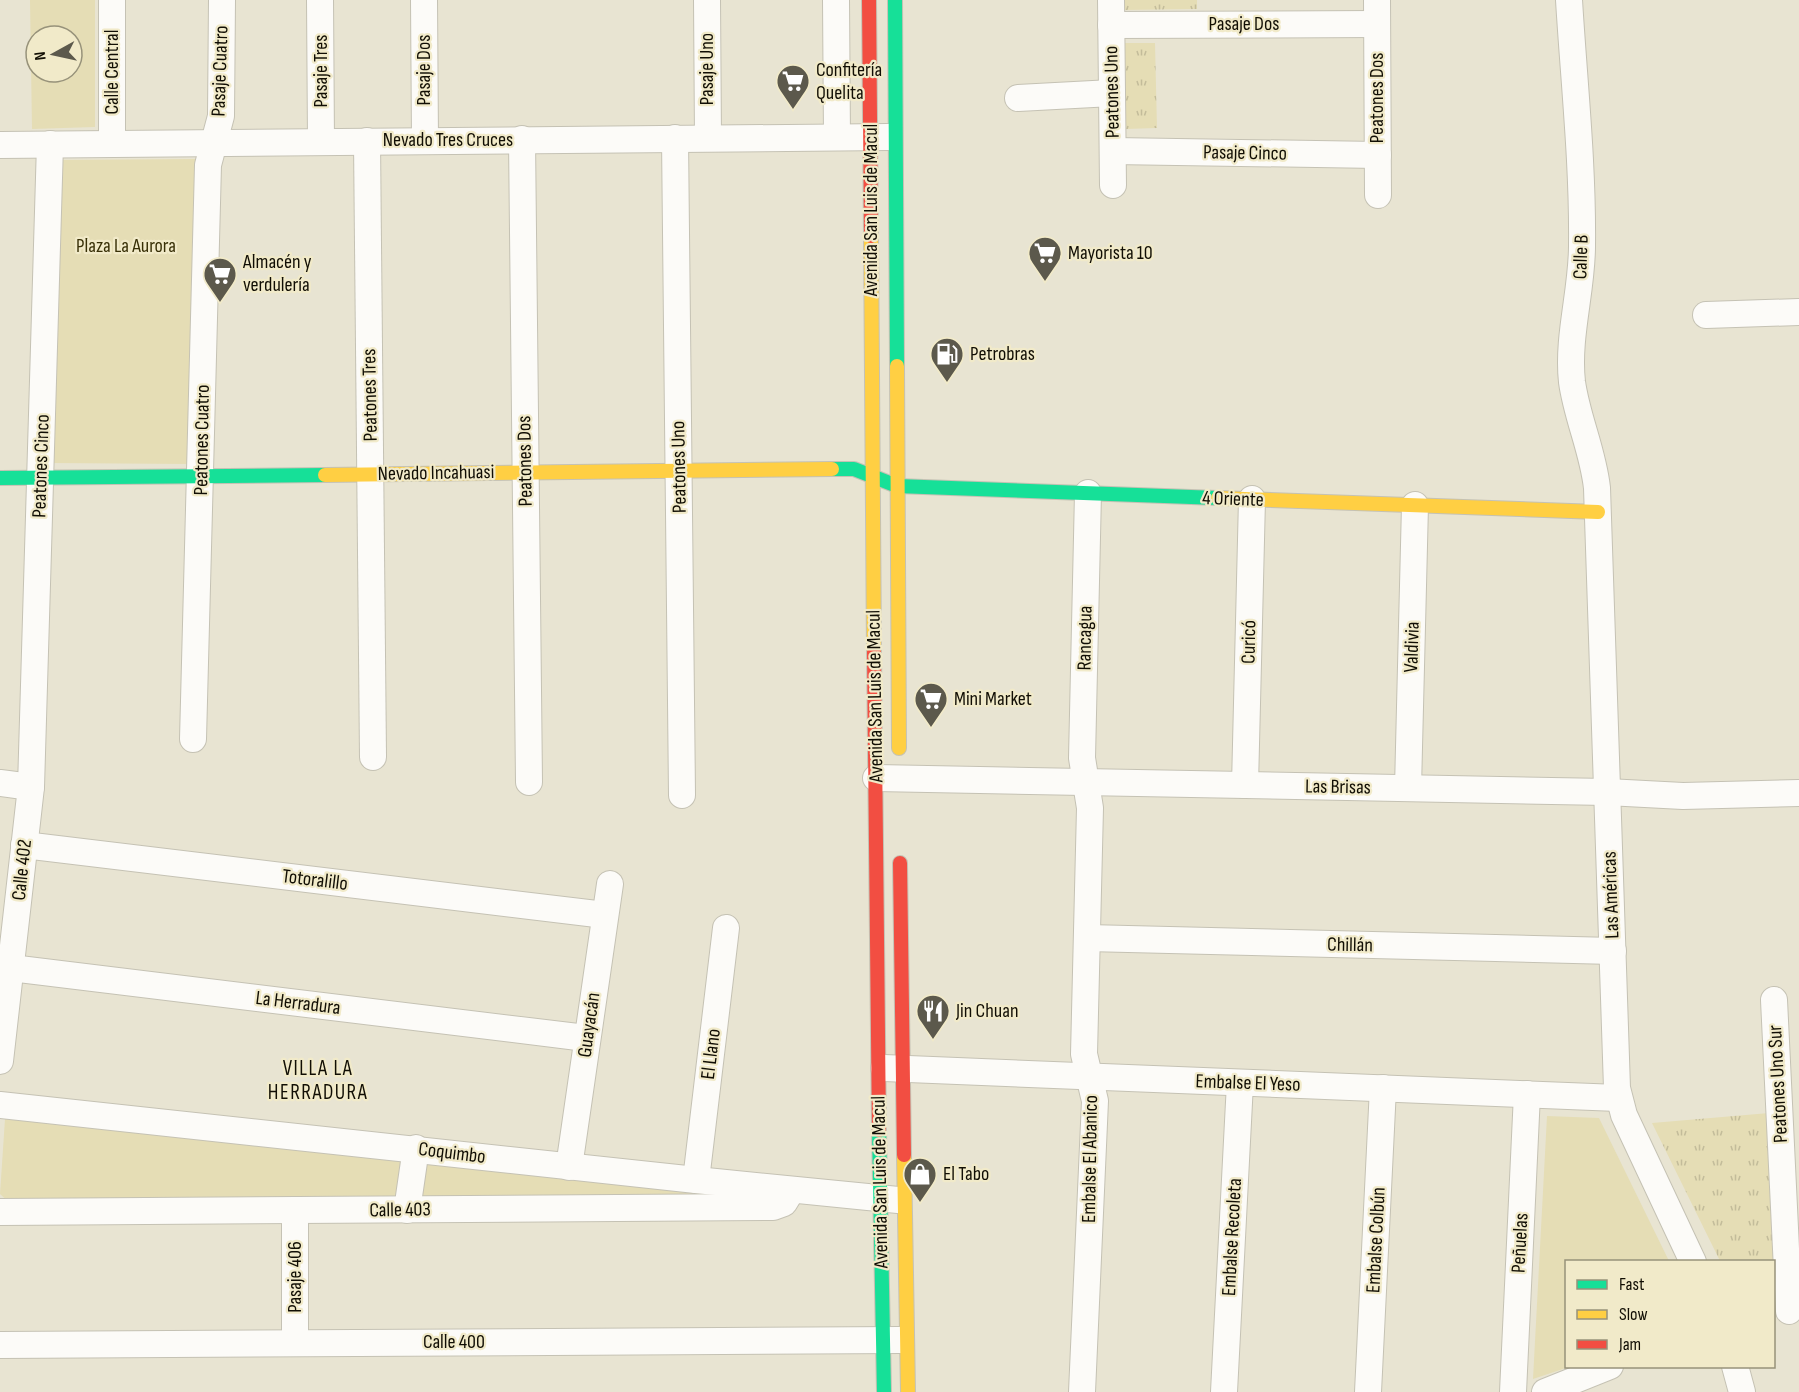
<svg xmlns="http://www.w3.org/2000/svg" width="1799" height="1392" font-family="'Sofia Sans Condensed',sans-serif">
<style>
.grass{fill:url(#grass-tufts)}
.park{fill:#e5ddb5;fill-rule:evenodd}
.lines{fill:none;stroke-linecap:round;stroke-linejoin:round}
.street-casing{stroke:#c5c2b4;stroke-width:28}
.fast-casing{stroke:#c5c2b4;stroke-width:16}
.slow-casing{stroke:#c5c2b4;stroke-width:16}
.jam-casing{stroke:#c5c2b4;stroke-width:16}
.street{stroke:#fcfbf8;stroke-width:26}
.fast{stroke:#16e098;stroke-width:14}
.slow{stroke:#ffcf43;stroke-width:14}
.jam{stroke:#f24e42;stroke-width:14}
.labels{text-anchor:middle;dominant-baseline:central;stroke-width:4.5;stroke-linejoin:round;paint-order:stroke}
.street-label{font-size:20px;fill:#110e04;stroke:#f1eac9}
.poi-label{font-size:20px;fill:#110e04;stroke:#f1eac9;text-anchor:start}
.park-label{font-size:20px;fill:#383007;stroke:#f1eac9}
.neighbourhood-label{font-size:21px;letter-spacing:1.5px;fill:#110e04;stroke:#f1eac9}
</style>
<defs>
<pattern id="grass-tufts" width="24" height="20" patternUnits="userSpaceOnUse" patternTransform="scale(1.5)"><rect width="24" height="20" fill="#e5ddb5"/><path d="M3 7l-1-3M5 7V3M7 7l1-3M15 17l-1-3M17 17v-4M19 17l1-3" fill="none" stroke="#c3bc9a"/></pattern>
</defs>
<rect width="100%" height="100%" fill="#e8e4d2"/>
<g class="grass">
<polygon points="1122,0 1197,0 1197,9 1123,10"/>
<polygon points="1124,43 1155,43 1157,128 1126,129"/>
<polygon points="1769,1113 1778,1295 1774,1296 1774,1262 1720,1261 1652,1123"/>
</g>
<g class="park">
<path d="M30,0H95V127L32,129ZM36,36H72V72H36Z"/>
<polygon points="200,159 188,464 50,463 58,160"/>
<polygon points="14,1114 758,1194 12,1205 0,1194 5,1119"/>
<polygon points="1547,1116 1599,1118 1669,1261 1566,1262 1569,1367 1533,1379"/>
</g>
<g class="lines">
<defs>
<g id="street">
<polyline points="320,0 321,141"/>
<polyline points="424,0 425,140"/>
<polyline points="707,0 708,138"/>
<polyline points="836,0 837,137"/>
<polyline points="1111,0 1113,185"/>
<polyline points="1377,0 1378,195"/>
<path d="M1569,0C1574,82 1583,164 1582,246C1582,291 1567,337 1572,382C1577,418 1593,451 1597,488L1617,1088L1624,1115L1693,1262"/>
<polyline points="1111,25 1377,24"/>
<polyline points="1018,98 1112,93"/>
<polyline points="675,138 682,795"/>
<polyline points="522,139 529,782"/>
<polyline points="367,141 373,757"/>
<polyline points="112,143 112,0"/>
<polyline points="0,145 889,137"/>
<polyline points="1113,151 1378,155"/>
<polyline points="1706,315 1799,312"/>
<polyline points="193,739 208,165 221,116 222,0"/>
<polyline points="876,778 1607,792 1683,796 1799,793"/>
<polyline points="0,783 31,787"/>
<polyline points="1245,785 1252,499"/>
<polyline points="1408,788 1415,505"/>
<polyline points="24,845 605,915"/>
<polyline points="1087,938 1613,951"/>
<polyline points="11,968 586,1038"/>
<polyline points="1774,1000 1789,1311"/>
<polyline points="0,1061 31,787 50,144"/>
<polyline points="884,1068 1618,1098"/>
<polyline points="0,1105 696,1180 898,1200"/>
<polyline points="569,1167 610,884"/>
<polyline points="696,1180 726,928"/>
<polyline points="407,1210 416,1148"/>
<polyline points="295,1211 295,1343"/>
<polyline points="0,1212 773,1207 784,1203 792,1190"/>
<polyline points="0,1345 901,1340"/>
<polyline points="1735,1366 1742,1392"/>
<polyline points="1082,1392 1095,1101 1084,1054 1090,808 1082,758 1088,493"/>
<polyline points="1224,1392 1240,1083"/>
<polyline points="1368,1392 1383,1088"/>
<polyline points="1513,1392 1527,1094"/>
<polyline points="1545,1392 1610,1366"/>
</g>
<g id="fast">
<polyline points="895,0 897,366"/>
<polyline points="832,469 854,469 897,486 1218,498"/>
<polyline points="0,478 325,475"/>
<polyline points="879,1130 884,1392"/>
</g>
<g id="slow">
<polyline points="871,236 874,652"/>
<polyline points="897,366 899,748"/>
<polyline points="325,475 832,469"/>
<polyline points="1218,498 1598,512"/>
<polyline points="904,1155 908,1392"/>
</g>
<g id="jam">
<polyline points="869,0 871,236"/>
<polyline points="874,652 879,1130"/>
<polyline points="900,863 904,1155"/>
</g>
</defs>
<use href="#street" class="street-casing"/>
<use href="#fast" class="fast-casing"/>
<use href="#slow" class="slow-casing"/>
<use href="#jam" class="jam-casing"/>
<use href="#street" class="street"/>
<use href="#fast" class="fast"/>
<use href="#slow" class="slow"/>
<use href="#jam" class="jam"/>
</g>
<defs>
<symbol id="supermarket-pin" viewBox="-11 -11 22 30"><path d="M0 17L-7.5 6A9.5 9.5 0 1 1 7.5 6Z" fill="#5c594c" stroke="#f1eac9"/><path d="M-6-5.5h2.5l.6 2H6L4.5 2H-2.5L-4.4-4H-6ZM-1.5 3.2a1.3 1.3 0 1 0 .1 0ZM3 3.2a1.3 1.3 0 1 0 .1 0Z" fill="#fff"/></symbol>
<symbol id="fuel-pin" viewBox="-11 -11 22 30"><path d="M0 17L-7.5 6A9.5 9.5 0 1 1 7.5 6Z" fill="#5c594c" stroke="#f1eac9"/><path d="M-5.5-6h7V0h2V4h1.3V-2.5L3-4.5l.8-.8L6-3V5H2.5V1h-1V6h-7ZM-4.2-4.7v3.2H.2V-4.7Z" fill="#fff"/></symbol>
<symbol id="restaurant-pin" viewBox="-11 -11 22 30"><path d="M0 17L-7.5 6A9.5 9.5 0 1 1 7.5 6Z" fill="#5c594c" stroke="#f1eac9"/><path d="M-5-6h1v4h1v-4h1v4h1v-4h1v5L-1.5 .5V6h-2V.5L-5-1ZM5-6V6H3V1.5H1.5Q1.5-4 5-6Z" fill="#fff"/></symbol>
<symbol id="shop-pin" viewBox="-11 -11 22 30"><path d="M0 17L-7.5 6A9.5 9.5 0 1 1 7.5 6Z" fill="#5c594c" stroke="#f1eac9"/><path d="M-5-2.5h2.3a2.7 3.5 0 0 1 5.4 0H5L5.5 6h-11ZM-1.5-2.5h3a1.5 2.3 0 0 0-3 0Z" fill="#fff"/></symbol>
</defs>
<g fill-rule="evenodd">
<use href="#supermarket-pin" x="774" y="62" width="38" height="52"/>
<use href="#supermarket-pin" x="1026" y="234" width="38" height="52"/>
<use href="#supermarket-pin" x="201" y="255" width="38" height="52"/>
<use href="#fuel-pin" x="928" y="335" width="38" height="52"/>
<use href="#supermarket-pin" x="912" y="680" width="38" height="52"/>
<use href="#restaurant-pin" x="914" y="992" width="38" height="52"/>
<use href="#shop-pin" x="901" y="1155" width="38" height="52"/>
</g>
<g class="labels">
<g class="street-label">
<text x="1244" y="24">Pasaje Dos</text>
<text transform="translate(707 69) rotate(-90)">Pasaje Uno</text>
<text transform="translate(424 70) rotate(-90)">Pasaje Dos</text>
<text transform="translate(220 71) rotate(-88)">Pasaje Cuatro</text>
<text transform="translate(321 71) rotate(-90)">Pasaje Tres</text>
<text transform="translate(112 72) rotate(-90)">Calle Central</text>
<text transform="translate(1112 92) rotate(-91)">Peatones Uno</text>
<text transform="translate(1377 98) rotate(-90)">Peatones Dos</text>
<text x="448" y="140">Nevado Tres Cruces</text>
<text transform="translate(1245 153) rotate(1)">Pasaje Cinco</text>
<text transform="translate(871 210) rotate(-90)">Avenida San Luis de Macul</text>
<text transform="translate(1581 257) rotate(-88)">Calle B</text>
<text transform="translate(370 395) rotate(-91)">Peatones Tres</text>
<text transform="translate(202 440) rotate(-89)">Peatones Cuatro</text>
<text transform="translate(525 461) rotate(-91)">Peatones Dos</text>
<text transform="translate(41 466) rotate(-88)">Peatones Cinco</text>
<text transform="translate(679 467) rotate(-91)">Peatones Uno</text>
<text transform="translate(436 473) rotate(-1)">Nevado Incahuasi</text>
<text transform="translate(1233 499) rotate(2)">4 Oriente</text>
<text transform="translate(1085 638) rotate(-89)">Rancagua</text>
<text transform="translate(1249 642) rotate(-89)">Curicó</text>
<text transform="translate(1412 647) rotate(-88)">Valdivia</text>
<text transform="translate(875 696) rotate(-91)">Avenida San Luis de Macul</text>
<text transform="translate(1338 787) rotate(1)">Las Brisas</text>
<text transform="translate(22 870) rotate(-84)">Calle 402</text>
<text transform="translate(315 880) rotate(7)">Totoralillo</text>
<text transform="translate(1611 895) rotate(-92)">Las Américas</text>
<text transform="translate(1350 945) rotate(1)">Chillán</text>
<text transform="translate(298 1003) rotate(7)">La Herradura</text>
<text transform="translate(589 1025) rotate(-82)">Guayacán</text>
<text transform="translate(711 1054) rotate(-83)">El Llano</text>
<text transform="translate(1248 1083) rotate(2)">Embalse El Yeso</text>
<text transform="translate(1778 1084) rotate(-93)">Peatones Uno Sur</text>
<text transform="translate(452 1153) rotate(7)">Coquimbo</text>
<text transform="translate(1090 1159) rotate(-89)">Embalse El Abanico</text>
<text transform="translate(880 1182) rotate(-91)">Avenida San Luis de Macul</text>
<text transform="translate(400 1210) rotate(-1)">Calle 403</text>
<text transform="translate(1232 1237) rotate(-87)">Embalse Recoleta</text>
<text transform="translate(1376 1240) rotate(-87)">Embalse Colbún</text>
<text transform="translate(1520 1243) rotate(-87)">Peñuelas</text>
<text transform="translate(295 1277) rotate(-90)">Pasaje 406</text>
<text x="454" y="1342">Calle 400</text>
</g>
<g class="poi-label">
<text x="816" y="70">Confitería<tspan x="816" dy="23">Quelita</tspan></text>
<text x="1068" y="253">Mayorista 10</text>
<text x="243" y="262">Almacén y<tspan x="243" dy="23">verdulería</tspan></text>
<text x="970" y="354">Petrobras</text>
<text x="954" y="699">Mini Market</text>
<text x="956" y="1011">Jin Chuan</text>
<text x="943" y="1174">El Tabo</text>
</g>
<g class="park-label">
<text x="126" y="246">Plaza La Aurora</text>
</g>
<g class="neighbourhood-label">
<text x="318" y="1068">VILLA LA<tspan x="318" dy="24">HERRADURA</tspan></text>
</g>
</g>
<rect x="1565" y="1260" width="210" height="108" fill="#f1eac9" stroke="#97927a" stroke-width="1.5"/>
<rect x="1577" y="1280" width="30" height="9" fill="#16e098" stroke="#97927a" stroke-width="1.5"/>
<text x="1619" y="1290" font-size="18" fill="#110e04">Fast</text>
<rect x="1577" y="1310" width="30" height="9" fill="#ffcf43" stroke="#97927a" stroke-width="1.5"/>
<text x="1619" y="1320" font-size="18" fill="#110e04">Slow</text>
<rect x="1577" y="1340" width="30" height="9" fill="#f24e42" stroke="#97927a" stroke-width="1.5"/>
<text x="1619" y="1350" font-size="18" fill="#110e04">Jam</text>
<g transform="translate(54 54) rotate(262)"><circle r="28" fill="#f1eac9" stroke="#97927a" stroke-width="1.5"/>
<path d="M0-4.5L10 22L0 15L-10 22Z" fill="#5c594c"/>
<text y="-9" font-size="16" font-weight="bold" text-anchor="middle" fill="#110e04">N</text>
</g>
</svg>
